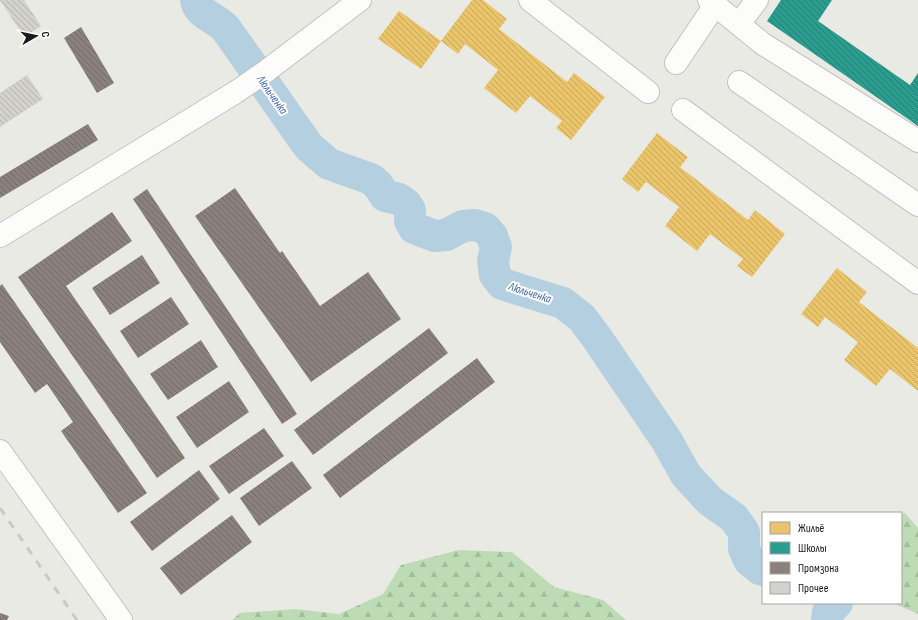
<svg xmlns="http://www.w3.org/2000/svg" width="918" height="620" font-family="'Sofia Sans Condensed',sans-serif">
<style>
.forest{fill:url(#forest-firs)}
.homes{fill:url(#homes-back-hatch)}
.schools{fill:url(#schools-back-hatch)}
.industry{fill:url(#industry-back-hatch)}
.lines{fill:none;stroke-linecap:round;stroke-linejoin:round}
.river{stroke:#b4cfe0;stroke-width:32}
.building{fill:url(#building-back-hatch)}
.minor-casing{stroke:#c2c2c0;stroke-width:24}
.minor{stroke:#fcfcfb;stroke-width:22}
.rail{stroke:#c9c9c8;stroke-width:3;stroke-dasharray:8 8;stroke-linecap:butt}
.labels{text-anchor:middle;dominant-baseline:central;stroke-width:4;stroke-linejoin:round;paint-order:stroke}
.water-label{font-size:12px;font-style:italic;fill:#4266b0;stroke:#fff}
</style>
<defs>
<pattern id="forest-firs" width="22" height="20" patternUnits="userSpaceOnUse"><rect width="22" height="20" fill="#bddcb6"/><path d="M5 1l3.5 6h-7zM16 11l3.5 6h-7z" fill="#a2bc9c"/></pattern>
<pattern id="homes-back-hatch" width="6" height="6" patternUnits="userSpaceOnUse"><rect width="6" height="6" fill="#e9c46a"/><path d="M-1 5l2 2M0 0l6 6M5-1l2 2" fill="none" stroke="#c7a85b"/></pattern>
<pattern id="schools-back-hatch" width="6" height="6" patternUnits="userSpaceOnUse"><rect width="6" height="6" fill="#2a9d8f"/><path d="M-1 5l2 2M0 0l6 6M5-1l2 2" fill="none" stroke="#237f74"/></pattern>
<pattern id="industry-back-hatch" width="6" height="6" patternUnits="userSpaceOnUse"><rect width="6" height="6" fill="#8a817c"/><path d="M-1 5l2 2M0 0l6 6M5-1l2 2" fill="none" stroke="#706965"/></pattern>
<pattern id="building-back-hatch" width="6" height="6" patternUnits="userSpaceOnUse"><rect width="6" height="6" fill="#d3d1cc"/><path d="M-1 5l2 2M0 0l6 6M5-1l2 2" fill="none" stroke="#b5b3af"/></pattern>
</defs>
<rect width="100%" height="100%" fill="#eaeae4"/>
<g class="forest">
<polygon points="905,513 918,528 918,614 893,603 901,603 901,514"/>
<polygon points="459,550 512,552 554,587 603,600 626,620 232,620 240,613 295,609 339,614 383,594 401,565"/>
</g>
<g class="homes">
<polygon points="472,0 483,0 507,19 499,29 567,82 574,73 605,97 571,140 556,128 562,121 530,96 516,113 484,88 498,70 465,44 458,54 441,41"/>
<polygon points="399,11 441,41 421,69 378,39"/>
<polygon points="657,133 688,157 680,167 748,220 755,210 785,234 752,277 737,266 743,259 710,234 697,251 665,226 679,207 646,182 638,192 622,179"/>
<polygon points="837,268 867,292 859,302 918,348 918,391 890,369 876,386 844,360 858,342 825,317 818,327 801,314"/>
</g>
<polygon class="schools" points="781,0 832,0 818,21 910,85 918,73 918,126 767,21"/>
<g class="industry">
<polygon points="81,27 114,83 97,93 64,38"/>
<polygon points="88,124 98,140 0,198 0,177"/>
<polygon points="235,188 280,253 282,251 320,306 368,272 401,319 311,382 195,216"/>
<polygon points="147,189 297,414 282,424 133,199"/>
<polygon points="112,212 132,241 66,286 185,458 157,478 18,277"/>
<polygon points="142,255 160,283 110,315 92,288"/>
<polygon points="2,284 147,493 118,513 61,431 73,422 47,384 35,393 0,342 0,286"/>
<polygon points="171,297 189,324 138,358 120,331"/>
<polygon points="429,328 448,353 313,455 294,430"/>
<polygon points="201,340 218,367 168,400 150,374"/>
<polygon points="477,358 495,382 340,498 323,475"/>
<polygon points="229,381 249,412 197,448 176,417"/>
<polygon points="264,428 284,456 229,494 209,466"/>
<polygon points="292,461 312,488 259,526 240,498"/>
<polygon points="199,470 220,499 152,551 130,522"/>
<polygon points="232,515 252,542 181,595 160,568"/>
<polygon points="0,613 9,616 7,620 0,620"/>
</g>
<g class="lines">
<g class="river">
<path d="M196,0C198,15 217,18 226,29C254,68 281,108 309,147L329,164L371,179L378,185L385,196L399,199L406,204L410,210V221L414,228L435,236L446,235L463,226L475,225L485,228L492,236L496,247L493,261L495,275L502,284L563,303L582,318L597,338L667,441L686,475L710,501L734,518L744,532V549L749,560L760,569L763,570"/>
<polyline points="827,620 828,612 837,603"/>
</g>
</g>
<g class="building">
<polygon points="0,0 24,0 41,26 24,37"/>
<polygon points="27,75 43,99 0,127 0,93"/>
</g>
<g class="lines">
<defs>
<g id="minor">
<polyline points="530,0 648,92"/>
<polyline points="709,0 763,44 918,141"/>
<polyline points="739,24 757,0"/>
<polyline points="676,63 715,5"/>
<polyline points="739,82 918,205"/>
<polyline points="683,110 918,283"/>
<polyline points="0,236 236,92 265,72 360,0"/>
<polyline points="0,451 121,620"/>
</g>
</defs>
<use href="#minor" class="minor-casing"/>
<use href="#minor" class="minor"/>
<polyline class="rail" points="0,508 77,620"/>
</g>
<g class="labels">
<g class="water-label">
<text transform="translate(272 95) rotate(55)">Люльченка</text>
<text transform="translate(530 293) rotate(18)">Люльченка</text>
</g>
</g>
<rect x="762" y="512" width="140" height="92" fill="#ffffff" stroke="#a4a4a4"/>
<rect x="770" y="522" width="20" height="12" fill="#e9c46a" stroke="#a4a4a4"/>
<text x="798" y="532" font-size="12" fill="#1b1b1b">Жильё</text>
<rect x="770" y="542" width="20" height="12" fill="#2a9d8f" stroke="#a4a4a4"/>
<text x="798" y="552" font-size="12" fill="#1b1b1b">Школы</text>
<rect x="770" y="562" width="20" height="12" fill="#8a817c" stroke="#a4a4a4"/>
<text x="798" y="572" font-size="12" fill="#1b1b1b">Промзона</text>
<rect x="770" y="582" width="20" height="12" fill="#d3d1cc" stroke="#a4a4a4"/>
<text x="798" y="592" font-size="12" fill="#1b1b1b">Прочее</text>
<g transform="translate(36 36) rotate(81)" stroke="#ffffff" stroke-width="3" paint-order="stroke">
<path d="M0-3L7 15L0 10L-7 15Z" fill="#1b1b1b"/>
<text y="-6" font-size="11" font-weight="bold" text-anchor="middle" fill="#1b1b1b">С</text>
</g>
</svg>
